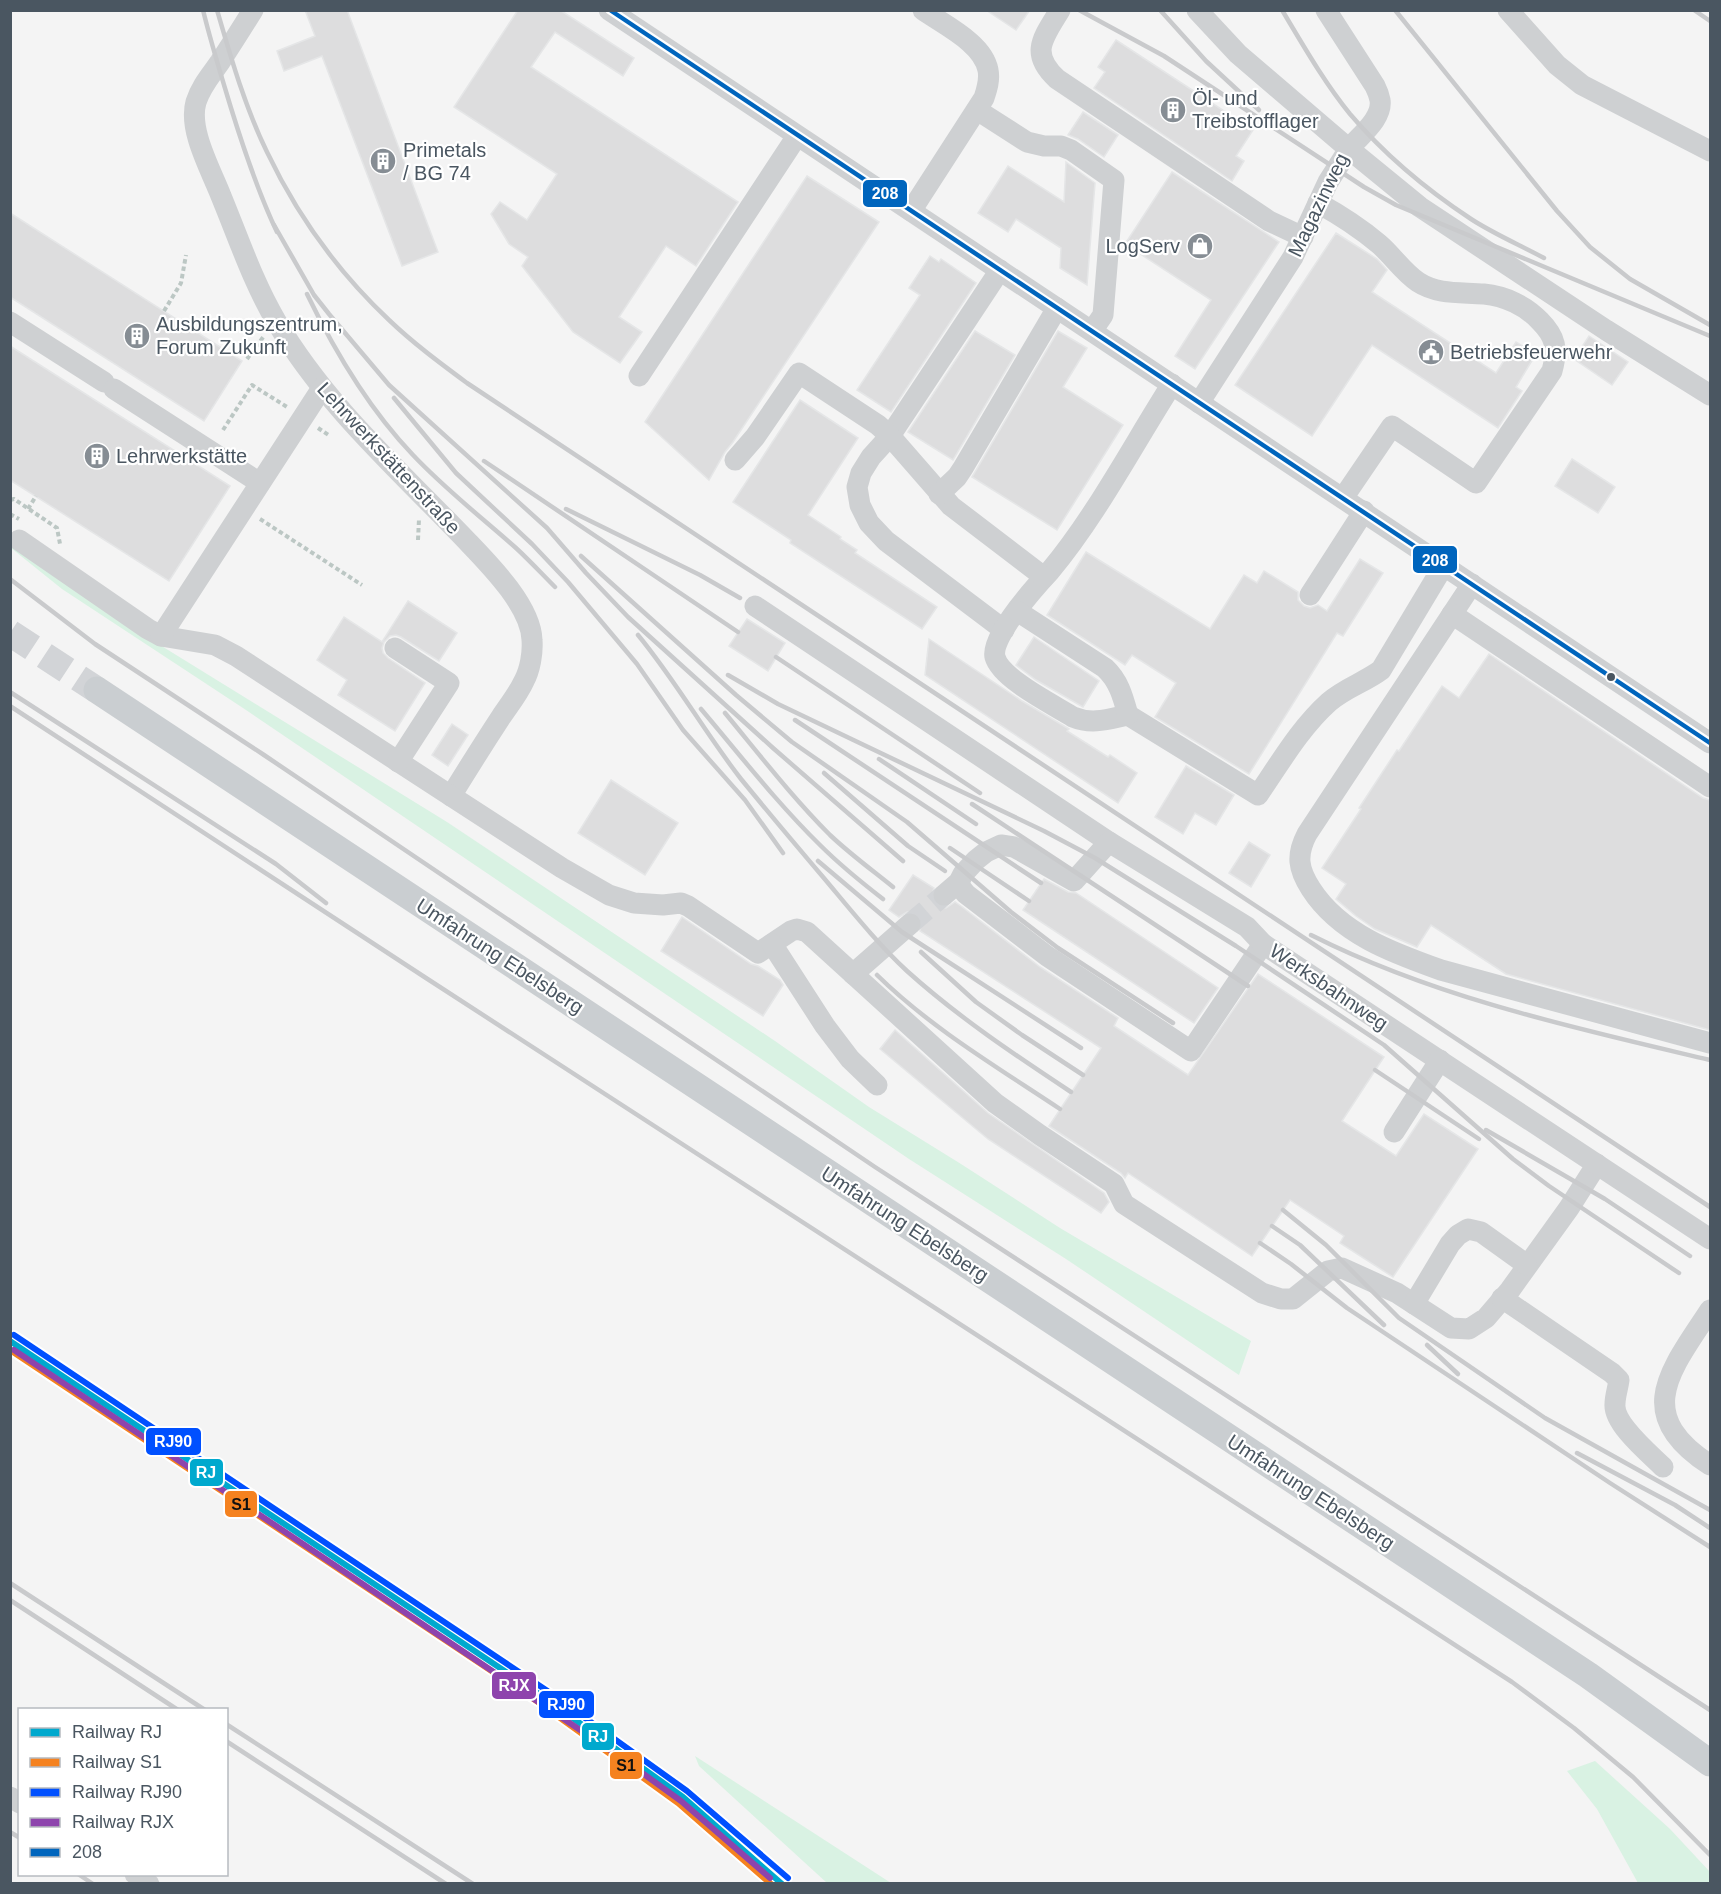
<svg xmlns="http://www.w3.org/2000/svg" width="1721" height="1894" font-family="Helvetica,sans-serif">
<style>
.green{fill:#d9f2e3}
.building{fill:#ddddde;stroke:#e5e6e7;stroke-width:1.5}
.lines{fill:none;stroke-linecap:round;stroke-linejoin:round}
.minor-tunnel{stroke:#d2d4d7;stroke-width:21;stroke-dasharray:21 10;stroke-linecap:butt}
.major-tunnel{stroke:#d2d4d7;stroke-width:27;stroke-dasharray:27 14;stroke-linecap:butt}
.path{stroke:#bcc7c4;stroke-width:4;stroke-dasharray:4.5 3;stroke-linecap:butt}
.minor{stroke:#ced0d2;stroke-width:21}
.major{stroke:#caced1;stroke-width:27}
.rail{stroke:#c9cacc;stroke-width:4.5}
.bus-1-casing{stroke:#fff;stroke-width:9}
.bus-1{stroke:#0065bd;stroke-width:4.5}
.rail-1-casing{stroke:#fff;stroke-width:10}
.rail-2-casing{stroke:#fff;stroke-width:10}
.rail-3-casing{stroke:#fff;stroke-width:10}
.rail-4-casing{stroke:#fff;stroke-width:10}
.rail-1{stroke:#00a9ce;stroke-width:6}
.rail-2{stroke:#f58220;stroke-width:6}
.rail-3{stroke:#0050ff;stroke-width:6}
.rail-4{stroke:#8e44ad;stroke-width:6}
.bus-dot{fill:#4a5661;stroke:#fff;stroke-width:2}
.labels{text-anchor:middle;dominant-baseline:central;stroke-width:4.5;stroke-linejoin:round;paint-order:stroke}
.poi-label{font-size:20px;fill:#4a5661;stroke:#fff;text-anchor:start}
.street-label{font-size:20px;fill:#4a5661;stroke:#fff}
.line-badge{stroke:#fff;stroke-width:2}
.badge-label{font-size:16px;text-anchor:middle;font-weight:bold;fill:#fff}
.pale-badge-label{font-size:16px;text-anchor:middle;font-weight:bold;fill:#111}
</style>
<rect width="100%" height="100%" fill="#f4f4f4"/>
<g class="green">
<polygon points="10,541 160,645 447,822 775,1041 869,1107 961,1164 1060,1228 1251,1341 1239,1375 1066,1259 909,1159 243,708 62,589 11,548"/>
<polygon points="695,1756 891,1883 827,1883 699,1766"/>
<polygon points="1595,1761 1670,1829 1710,1872 1710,1883 1638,1883 1597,1809 1567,1771"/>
</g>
<g class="building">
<polygon points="305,10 347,10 438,252 402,266 322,56 284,71 277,51 315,36"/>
<polygon points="518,10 560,10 634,58 623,76 555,32 531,67 738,202 696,266 666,246 619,317 642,332 620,363 573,332 522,266 528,257 509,244 491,214 500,202 527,220 557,174 454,107"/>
<polygon points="986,10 1030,10 1016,30"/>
<polygon points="1116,40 1253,130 1236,156 1244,161 1232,181 1094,88 1105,72 1098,67"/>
<polygon points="1083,112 1118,135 1104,157 1078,139 1068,135"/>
<polygon points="1066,162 1095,183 1087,285 1060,268 1061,248 1016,219 1008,232 978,213 1008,166 1064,202"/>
<polygon points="1172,172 1279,242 1195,369 1175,356 1211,300 1125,244"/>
<polygon points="807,176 879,222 733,442 725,452 709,480 645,422"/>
<polygon points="10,213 242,361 204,421 10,297"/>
<polygon points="1336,233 1377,259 1387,270 1372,292 1496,373 1516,342 1536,354 1516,387 1522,391 1498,428 1372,345 1312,436 1235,385"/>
<polygon points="930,256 939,262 941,259 976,283 891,412 857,390 920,295 909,288"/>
<polygon points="975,331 1015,355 953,460 908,432"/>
<polygon points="1058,331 1087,348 1063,387 1123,425 1057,530 972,477"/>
<polygon points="1589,336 1628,362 1612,385 1574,359"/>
<polygon points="10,346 230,486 169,581 10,480"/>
<polygon points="800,400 858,438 808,515 841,537 840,539 857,550 855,553 937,607 922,629 790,543 791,540 733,502"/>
<polygon points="1572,459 1615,487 1598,513 1555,486"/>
<polygon points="1086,552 1210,629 1244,575 1257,583 1264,571 1298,592 1298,600 1304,606 1310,608 1318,605 1327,611 1360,559 1383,573 1343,636 1337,633 1249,774 1155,717 1176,683 1132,655 1125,665 1047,615"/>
<polygon points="408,601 457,633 439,661 401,637 396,635 390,636 384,642 382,648 383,653 388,658 425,683 395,731 338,695 347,680 317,660 344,617 382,642"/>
<polygon points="747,619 785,643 768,671 729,646"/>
<polygon points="1034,637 1099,681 1083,707 1036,680 1016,665"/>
<polygon points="929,639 1022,701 1069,729 1067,731 1108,757 1110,755 1137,773 1118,803 925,675"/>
<polygon points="1489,654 1703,798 1710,800 1710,1030 1506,974 1431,925 1417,947 1375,929 1356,916 1336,899 1346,884 1322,868 1361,809 1359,808 1397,750 1399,751 1442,686 1459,698"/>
<polygon points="452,724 468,735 448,766 432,755"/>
<polygon points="1186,766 1234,795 1216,825 1195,813 1183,834 1155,817"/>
<polygon points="611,780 678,823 645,875 578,833"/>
<polygon points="1249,842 1270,855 1251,887 1229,873"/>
<polygon points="913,875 934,888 931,897 935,904 940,907 946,908 955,902 961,906 1040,967 1118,1018 1114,1026 1188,1075 1258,974 1384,1057 1342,1121 1396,1156 1424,1114 1478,1149 1393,1277 1340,1243 1344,1236 1290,1200 1252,1256 1128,1173 1125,1178 1121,1173 1049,1126 1101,1048 920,931 922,921 920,916 915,912 907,912 899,917 889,910"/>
<polygon points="1044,879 1068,892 1076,893 1218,988 1194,1023 1023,910"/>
<polygon points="682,917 751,964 758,966 780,980 783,985 763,1016 661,951"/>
<polygon points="895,1030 988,1113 1104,1193 1109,1202 1101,1213 988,1139 880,1049"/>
</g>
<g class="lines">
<polyline class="minor-tunnel" points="910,924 944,895"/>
<polyline class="major-tunnel" points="10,633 97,690"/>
<g class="path">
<polyline points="164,311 181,283 186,255"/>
<polyline points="247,359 264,336"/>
<polyline points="318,428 330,436"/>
<polyline points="223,430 252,385 287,407"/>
<polyline points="10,500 14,499 57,528 60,544"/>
<polyline points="28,509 36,496"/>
<polyline points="10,514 19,519"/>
<polyline points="260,519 362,585"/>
<polyline points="418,540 419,519"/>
</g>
<g class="minor">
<path d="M253,10C242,28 231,45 220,62C211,75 201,86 196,102C188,130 211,170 221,196C238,237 253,282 276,321C326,406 399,470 466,540C489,564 531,606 532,640C533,653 530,670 524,681C518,694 509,705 501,717C484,743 467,770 451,796"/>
<polyline points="609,10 1710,743"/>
<path d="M1060,10C1043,38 1029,53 1057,79L1269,221L1303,237"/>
<polyline points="1197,10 1238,54 1349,149 1328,182 1293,257 1199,403"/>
<path d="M1326,10L1375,86C1377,90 1379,95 1380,100C1383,119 1359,136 1349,149L1420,207L1606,330L1710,395"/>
<polyline points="1508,10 1557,65 1582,85 1710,151"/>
<polyline points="977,110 1027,142 1044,146 1061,146 1071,150 1114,180 1103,315 1092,331"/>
<path d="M1318,203C1340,215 1360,228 1379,244C1392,255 1403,272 1418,282C1438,295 1461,292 1484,294C1505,296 1526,306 1540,321C1556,337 1558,349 1552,371L1476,483L1392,426L1343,498"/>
<path d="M911,211L984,98C987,89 990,80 988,70C983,43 944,25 923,10"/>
<polyline points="1000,270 890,436 871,457 861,473 857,487 860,505 869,523 886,541 1004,630"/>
<polyline points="10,322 104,382"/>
<polyline points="639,376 797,136"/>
<path d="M1172,384C1133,445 1096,516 1050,571C1036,586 990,637 995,657C1001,679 1054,705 1073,717C1092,725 1109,719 1128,715L1258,795C1280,763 1300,728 1329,702C1345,688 1365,682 1381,670L1444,565"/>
<polyline points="114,389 260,483"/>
<polyline points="735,460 755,437 799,373 878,425 890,436 951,506 1044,577"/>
<polyline points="939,494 957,477 963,468 1057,308"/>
<polyline points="19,540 148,629 161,636 215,645 236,656 451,796 562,868 609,895 634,903 663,905 681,903 688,906 758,953 791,931 797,929 807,932 995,1103 1040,1135 1114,1184 1124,1204 1262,1293 1281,1299 1293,1299 1328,1271 1342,1268 1397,1293 1451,1328 1469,1329 1486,1318 1510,1290 1569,1208 1597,1164"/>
<path d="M1472,584L1307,834C1296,855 1298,869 1311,889C1340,934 1393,953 1441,970L1710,1043"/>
<polyline points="1310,595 1364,511"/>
<polyline points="755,606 1109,842"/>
<path d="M1017,611L1105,668C1119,681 1123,697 1128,715"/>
<polyline points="1452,614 1710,787"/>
<polyline points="161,636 322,388"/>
<polyline points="395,648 449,683 398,762"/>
<polyline points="959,882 961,888 966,894 1047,956 1191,1051 1263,944"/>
<polyline points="944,895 959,882 963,874 976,860 986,852 1001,845 1014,847 1074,881 1109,842 1247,927 1263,944 1710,1239"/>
<polyline points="772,944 825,1026 850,1059 877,1085"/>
<polyline points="853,974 910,924"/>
<polyline points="1394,1132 1440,1060"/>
<path d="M1502,1298L1612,1373L1619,1380C1618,1388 1615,1396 1615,1404C1613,1424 1650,1454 1663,1467"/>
<polyline points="1414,1304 1450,1244 1458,1235 1468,1229 1481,1232 1527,1265"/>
<path d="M1710,1310C1671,1370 1631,1414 1710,1465"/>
<polyline points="10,1797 20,1803"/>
<polyline points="135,1874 149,1884"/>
</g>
<polyline class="major" points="97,690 1588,1675 1710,1763"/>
<g class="rail">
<path d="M203,10C211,43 221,75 231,108C244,150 258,192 277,232"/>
<path d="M217,10C231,58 245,107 267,152C297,215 338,272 389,320C413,343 440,363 467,383L1710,1207"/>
<polyline points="1079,10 1164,56 1364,187 1396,205 1710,336"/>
<polyline points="1160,10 1206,61 1259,110"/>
<path d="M1282,10C1303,45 1324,82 1350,114C1384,154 1427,190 1471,219C1494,234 1520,245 1544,258"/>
<polyline points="1395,10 1557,211 1590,247 1630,279 1710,325"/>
<polyline points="1694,10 1710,21"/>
<polyline points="274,225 314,295 329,314 389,385 547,528 586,573 628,617 773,748 903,861"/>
<path d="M307,294C335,352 369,409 413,455C445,489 481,517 516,548C529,560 542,574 555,587"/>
<polyline points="394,398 456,473 532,544 568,582 637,664 683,730 745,800 783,853"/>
<polyline points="484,461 738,632"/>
<polyline points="566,509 700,575 740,598"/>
<polyline points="581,556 736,695 792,742 907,822 1011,912 1058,948 1173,1023"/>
<polyline points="10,579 95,644 264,755 875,1167 1710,1710"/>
<path d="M638,635C676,681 705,733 741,779C768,812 795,844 823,877C850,909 876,942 907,971C958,1017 1015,1055 1071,1092"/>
<polyline points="776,657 980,793"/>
<polyline points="728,675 778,704 1044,831 1095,858 1236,946 1384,1045 1513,1159 1549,1186 1679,1273"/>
<polyline points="10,692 276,864 326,903"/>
<polyline points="10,706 426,978 1512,1682 1574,1728 1633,1777 1710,1855"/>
<path d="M701,709C740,755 777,803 820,845C840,865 861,882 883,899"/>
<path d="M725,713C759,754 792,797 830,835C850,854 872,870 893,887"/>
<polyline points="795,720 1041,883"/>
<polyline points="879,759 976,824"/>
<polyline points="824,773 908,846 945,871"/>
<polyline points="972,804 1248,986"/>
<polyline points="950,848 1029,901"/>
<polyline points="818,861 902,932 1081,1048"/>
<path d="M1311,935C1436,998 1575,1028 1710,1060"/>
<polyline points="921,952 976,1002 1022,1035 1083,1075"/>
<path d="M877,975C931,1028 997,1067 1060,1109"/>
<polyline points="1375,1070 1479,1139"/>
<polyline points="1486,1130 1605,1199 1690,1256"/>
<polyline points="1283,1210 1326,1245 1399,1318 1545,1418 1710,1510"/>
<polyline points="1272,1226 1300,1245 1384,1325"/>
<polyline points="1260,1243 1291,1264 1347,1308 1610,1483 1710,1547"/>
<polyline points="1427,1345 1458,1374"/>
<polyline points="1577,1453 1675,1505 1710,1528"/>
<polyline points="10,1583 205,1710"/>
<polyline points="10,1600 178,1710"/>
<polyline points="226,1724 473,1884"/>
<polyline points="226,1741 446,1884"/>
<polyline points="10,1832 20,1838"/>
<polyline points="78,1874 93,1884"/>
</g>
<defs>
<polyline id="bus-1" points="610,10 1710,743"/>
</defs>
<use href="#bus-1" class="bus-1-casing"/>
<use href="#bus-1" class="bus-1"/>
<defs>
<polyline id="rail-1" points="10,1341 542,1696 683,1797 782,1884"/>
<polyline id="rail-2" points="10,1350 538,1702 678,1803 771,1884"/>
<polyline id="rail-3" points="14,1335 546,1690 687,1791 788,1878"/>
<polyline id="rail-4" points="14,1350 616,1754 681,1801 770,1878"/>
</defs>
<use href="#rail-1" class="rail-1-casing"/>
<use href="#rail-2" class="rail-2-casing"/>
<use href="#rail-3" class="rail-3-casing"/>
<use href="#rail-4" class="rail-4-casing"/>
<use href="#rail-1" class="rail-1"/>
<use href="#rail-2" class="rail-2"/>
<use href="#rail-3" class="rail-3"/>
<use href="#rail-4" class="rail-4"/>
</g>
<defs>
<symbol id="building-disc" viewBox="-11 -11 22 22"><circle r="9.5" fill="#868d94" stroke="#fff"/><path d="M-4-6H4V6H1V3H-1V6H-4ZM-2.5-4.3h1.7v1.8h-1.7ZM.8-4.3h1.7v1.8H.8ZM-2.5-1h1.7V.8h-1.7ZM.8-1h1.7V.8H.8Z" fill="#fff"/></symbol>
<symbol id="shop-disc" viewBox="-11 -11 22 22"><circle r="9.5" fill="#868d94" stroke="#fff"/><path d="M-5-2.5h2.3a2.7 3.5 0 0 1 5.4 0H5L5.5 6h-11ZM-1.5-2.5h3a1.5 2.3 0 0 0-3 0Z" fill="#fff"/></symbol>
<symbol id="civic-disc" viewBox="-11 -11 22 22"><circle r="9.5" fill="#868d94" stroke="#fff"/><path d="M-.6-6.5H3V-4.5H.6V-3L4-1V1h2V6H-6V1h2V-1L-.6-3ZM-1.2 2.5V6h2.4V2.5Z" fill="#fff"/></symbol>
</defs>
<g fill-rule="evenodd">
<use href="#building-disc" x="1158" y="95" width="30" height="30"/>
<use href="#building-disc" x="368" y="146" width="30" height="30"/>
<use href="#shop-disc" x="1185" y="231" width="30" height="30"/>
<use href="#building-disc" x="122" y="321" width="30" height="30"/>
<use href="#civic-disc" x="1416" y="337" width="30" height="30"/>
<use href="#building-disc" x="82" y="441" width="30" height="30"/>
</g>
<circle class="bus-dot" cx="1611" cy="677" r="5"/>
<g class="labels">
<g class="poi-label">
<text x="1192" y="98">Öl- und<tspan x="1192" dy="23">Treibstofflager</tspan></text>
<text x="403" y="150">Primetals<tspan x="403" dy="23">/ BG 74</tspan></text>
<text x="1180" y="246" text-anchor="end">LogServ</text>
<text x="156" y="324">Ausbildungszentrum,<tspan x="156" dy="23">Forum Zukunft</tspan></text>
<text x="1450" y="352">Betriebsfeuerwehr</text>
<text x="116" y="456">Lehrwerkstätte</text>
</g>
<g class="street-label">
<text transform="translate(1318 205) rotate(-64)">Magazinweg</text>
<text transform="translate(389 458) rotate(47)">Lehrwerkstättenstraße</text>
<text transform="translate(500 956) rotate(33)">Umfahrung Ebelsberg</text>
<text transform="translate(1329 987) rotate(34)">Werksbahnweg</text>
<text transform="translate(905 1224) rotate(33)">Umfahrung Ebelsberg</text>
<text transform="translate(1311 1492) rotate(33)">Umfahrung Ebelsberg</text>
</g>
</g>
<g class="line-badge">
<rect x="862" y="179" width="46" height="29" rx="6" fill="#0065bd"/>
<rect x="1412" y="545" width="46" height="29" rx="6" fill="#0065bd"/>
<rect x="145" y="1427" width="57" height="29" rx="6" fill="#0050ff"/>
<rect x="189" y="1458" width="35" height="29" rx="6" fill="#00a9ce"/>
<rect x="224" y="1490" width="34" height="28" rx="6" fill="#f58220"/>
<rect x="491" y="1671" width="46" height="29" rx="6" fill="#8e44ad"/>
<rect x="538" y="1690" width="57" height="29" rx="6" fill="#0050ff"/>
<rect x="581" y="1722" width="34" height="29" rx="6" fill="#00a9ce"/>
<rect x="609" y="1751" width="34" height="29" rx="6" fill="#f58220"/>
</g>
<g class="badge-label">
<text x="885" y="199">208</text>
<text x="1435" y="566">208</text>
<text x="173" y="1447">RJ90</text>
<text x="206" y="1478">RJ</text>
<text x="514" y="1691">RJX</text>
<text x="566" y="1710">RJ90</text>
<text x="598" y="1742">RJ</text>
</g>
<g class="pale-badge-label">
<text x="241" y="1510">S1</text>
<text x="626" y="1771">S1</text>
</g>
<rect width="1721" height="1894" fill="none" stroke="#4a5661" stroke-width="24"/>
<rect x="18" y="1708" width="210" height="168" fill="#ffffff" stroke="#b7bbc0" stroke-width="1.5"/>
<rect x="30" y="1728" width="30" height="9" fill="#00a9ce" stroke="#b7bbc0" stroke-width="1.5"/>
<text x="72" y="1738" font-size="18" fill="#4a5661">Railway RJ</text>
<rect x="30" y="1758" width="30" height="9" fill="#f58220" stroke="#b7bbc0" stroke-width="1.5"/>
<text x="72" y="1768" font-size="18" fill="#4a5661">Railway S1</text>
<rect x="30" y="1788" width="30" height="9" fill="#0050ff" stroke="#b7bbc0" stroke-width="1.5"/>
<text x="72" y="1798" font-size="18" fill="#4a5661">Railway RJ90</text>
<rect x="30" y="1818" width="30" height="9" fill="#8e44ad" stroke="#b7bbc0" stroke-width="1.5"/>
<text x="72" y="1828" font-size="18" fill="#4a5661">Railway RJX</text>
<rect x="30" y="1848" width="30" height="9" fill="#0065bd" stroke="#b7bbc0" stroke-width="1.5"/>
<text x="72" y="1858" font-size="18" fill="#4a5661">208</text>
</svg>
